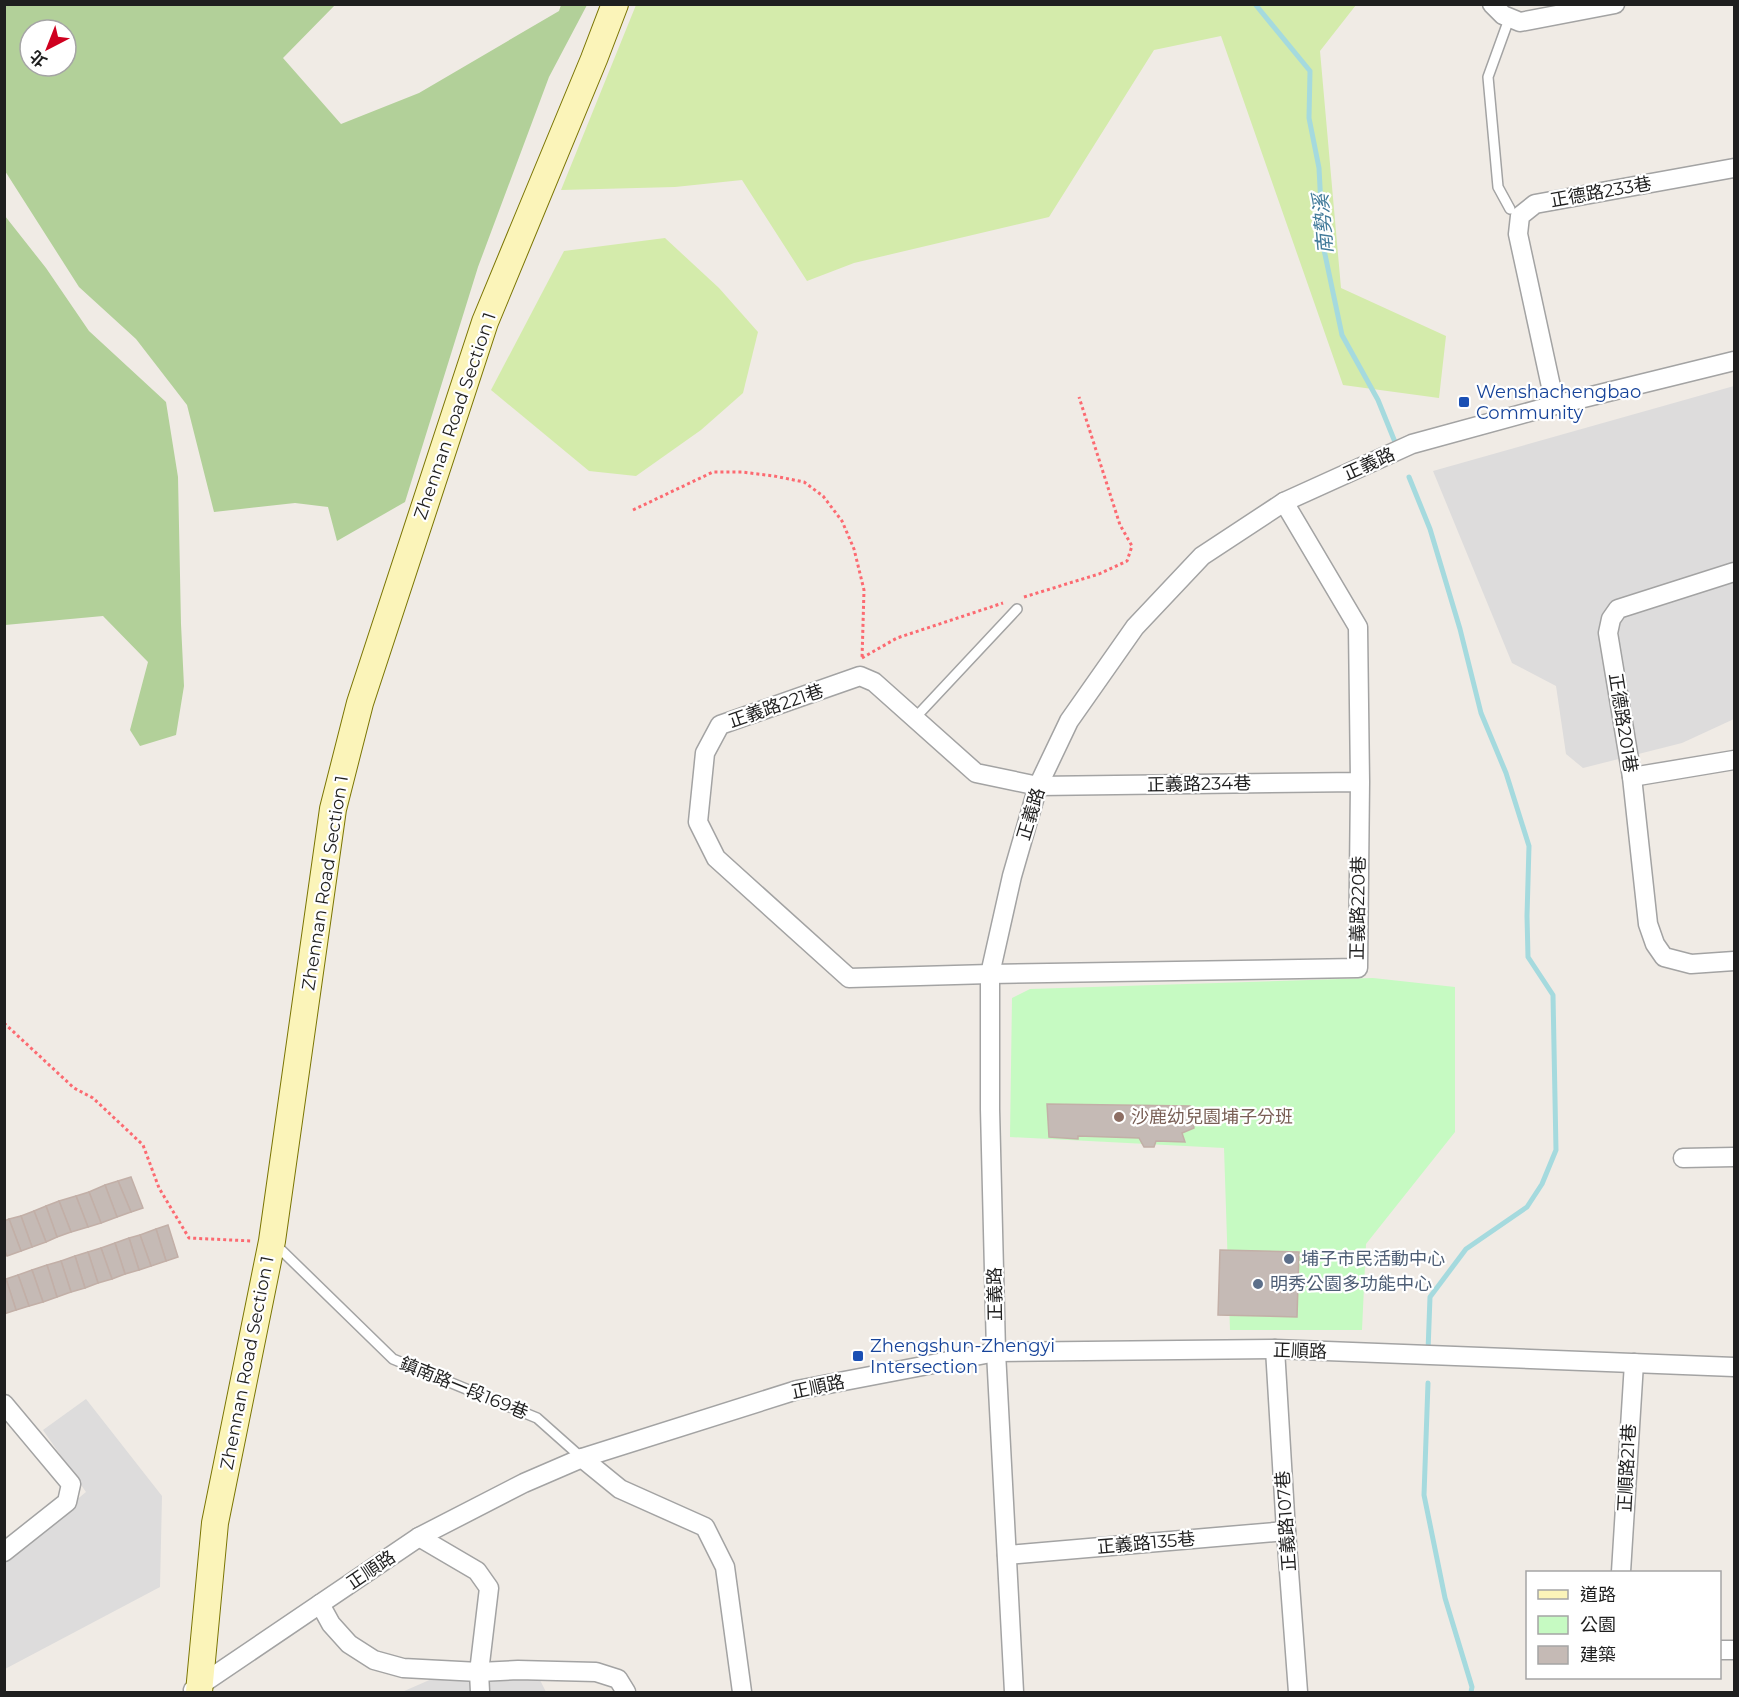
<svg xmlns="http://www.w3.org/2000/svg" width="1739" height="1697" font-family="Montserrat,'Noto Sans TC',sans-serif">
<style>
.residential{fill:#dddcdc}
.grass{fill:#d4ebab}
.forest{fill:#b2d099;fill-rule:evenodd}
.park{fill:#c6fac2}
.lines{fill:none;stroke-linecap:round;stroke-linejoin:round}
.stream{stroke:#a5dade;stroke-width:5}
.building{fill:#c5bab5;stroke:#c2afa7;stroke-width:1.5}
.lane-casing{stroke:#a3a3a3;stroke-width:12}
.street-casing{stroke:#a3a3a3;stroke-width:21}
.secondary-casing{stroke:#7a7503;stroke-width:28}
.path{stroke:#fc6a71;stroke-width:3;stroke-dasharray:3 3;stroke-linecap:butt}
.lane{stroke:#fff;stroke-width:9}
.street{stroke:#fff;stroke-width:18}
.secondary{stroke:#fbf4b9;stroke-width:26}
.transit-dot{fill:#1a4fb4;stroke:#fff;stroke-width:2}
.education-dot{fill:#8d6e63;stroke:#fff;stroke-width:2}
.service-dot{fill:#5c6f8a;stroke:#fff;stroke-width:2}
.labels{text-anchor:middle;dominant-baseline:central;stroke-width:4.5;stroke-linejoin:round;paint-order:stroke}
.street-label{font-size:18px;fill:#1f1f1f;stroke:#fff}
.transit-label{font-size:18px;fill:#164399;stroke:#fff;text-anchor:start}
.education-label{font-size:18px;fill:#785e54;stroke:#fff;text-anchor:start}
.service-label{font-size:18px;fill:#4e5e75;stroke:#fff;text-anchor:start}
.water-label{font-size:20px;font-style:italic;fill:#417a99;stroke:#fff}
</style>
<rect width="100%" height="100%" fill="#f0ebe5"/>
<g class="residential">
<polygon points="1734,386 1734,719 1682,743 1583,768 1566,754 1556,686 1512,663 1433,471"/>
<polygon points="86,1399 162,1496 160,1587 5,1669 5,1559 86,1492 43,1430"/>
<polygon points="531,1662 546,1692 402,1692 434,1678"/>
</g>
<g class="grass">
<polygon points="636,5 1356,5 1320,51 1341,288 1446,336 1439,398 1343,385 1221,36 1154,50 1049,217 854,263 807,281 742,180 675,187 561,190"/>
<polygon points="665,238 719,288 758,332 743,393 701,430 636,476 589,471 491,390 564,251"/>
</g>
<g class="forest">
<path d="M5,4L335,5L283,58L341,124L419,93L559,11L561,5H587L549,77L478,267L405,502L337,541L328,507L295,503L214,512L187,405L136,339L79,287L5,171ZM30,30H66V66H30Z"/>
<polygon points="5,216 46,268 89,331 166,402 178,477 181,624 184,686 176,735 140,746 130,730 148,662 103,616 5,625"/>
</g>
<polygon class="park" points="1373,978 1455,987 1455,1132 1366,1244 1362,1330 1230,1330 1224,1148 1010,1137 1012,998 1030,989"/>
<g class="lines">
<g class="stream">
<polyline points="1255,4 1310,71 1309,118 1319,168 1323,245 1342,335 1378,400 1397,447"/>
<polyline points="1409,477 1430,529 1460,629 1481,713 1506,773 1529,846 1527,916 1528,957 1553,995 1556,1150 1542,1184 1527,1207 1466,1249 1430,1297 1428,1351"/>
<polyline points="1428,1383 1424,1495 1445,1598 1472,1687 1471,1692"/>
</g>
</g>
<g class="building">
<polygon points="1047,1104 1190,1106 1194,1128 1182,1133 1185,1142 1156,1141 1154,1147 1144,1147 1139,1138 1078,1136 1078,1139 1049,1137"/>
<polygon points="131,1177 143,1208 131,1212 118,1181"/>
<polygon points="118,1181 131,1212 117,1217 105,1185"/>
<polygon points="105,1185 117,1217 101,1223 89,1192"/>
<polygon points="89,1192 101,1223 88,1227 76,1196"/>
<polygon points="76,1196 88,1227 71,1232 59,1201"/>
<polygon points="59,1201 71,1232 57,1237 46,1206"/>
<polygon points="46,1206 57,1237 46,1242 34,1211"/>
<polygon points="34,1211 46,1242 32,1247 21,1216"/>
<polygon points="21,1216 32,1247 21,1251 9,1219"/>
<polygon points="9,1219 21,1251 7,1256 4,1249 4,1221"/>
<polygon points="168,1225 178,1257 166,1261 156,1229"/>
<polygon points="156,1229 166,1261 151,1266 140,1235"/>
<polygon points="140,1235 151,1266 139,1270 129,1238"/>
<polygon points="129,1238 139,1270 125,1274 115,1243"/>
<polygon points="115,1243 125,1274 112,1279 101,1248"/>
<polygon points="101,1248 112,1279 98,1283 88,1252"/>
<polygon points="1220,1250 1299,1252 1297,1317 1218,1315"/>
<polygon points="88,1252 98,1283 85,1288 75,1256"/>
<polygon points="75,1256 85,1288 71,1292 61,1261"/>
<polygon points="61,1261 71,1292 57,1297 47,1265"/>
<polygon points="47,1265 57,1297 43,1302 32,1270"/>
<polygon points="32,1270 43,1302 29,1306 18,1275"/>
<polygon points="18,1275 29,1306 16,1310 6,1279"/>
<polygon points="6,1279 16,1310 4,1314 4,1280"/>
</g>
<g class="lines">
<defs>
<g id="lane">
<polyline points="1509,19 1488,77 1498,187 1510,209"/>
<polyline points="914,719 1017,609"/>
<polyline points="276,1245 393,1359 537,1418 582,1458"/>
</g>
<g id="street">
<polyline points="1492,4 1503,15 1520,22 1615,4"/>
<polyline points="1555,405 1518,234 1520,216 1535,204 1734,168"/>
<polyline points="1284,502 1358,627 1360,782 1358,968 990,974 849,978 716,858 698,822 705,753 720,725 860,676 874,682 976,773 1038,786 1360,782"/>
<polyline points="1734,572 1618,609 1611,619 1608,633 1632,777 1648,924 1655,944 1664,957 1691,964 1734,961"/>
<polyline points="1632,777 1734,760"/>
<polyline points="1683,1158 1734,1157"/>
<polyline points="1275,1349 1286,1531 1298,1692"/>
<polyline points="4,1404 71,1484 67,1502 4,1552"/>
<polyline points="582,1458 620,1489 705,1527 725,1567 742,1692"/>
<polyline points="419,1537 477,1571 489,1588 479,1672 480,1692"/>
<polyline points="1007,1555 1286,1531"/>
<polyline points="1621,1572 1634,1363"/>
<polyline points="320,1604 331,1624 349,1644 374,1660 403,1668 479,1672 518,1670 596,1672 618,1679 626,1692"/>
<polyline points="1720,1650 1734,1650"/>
<polyline points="193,1690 419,1537 524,1483 582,1458 797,1390 996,1352 1275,1349 1734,1367"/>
<polyline points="1014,1692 996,1352 990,1109 990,974 1012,876 1038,786 1069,721 1135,627 1202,556 1284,502 1412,444 1555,405 1734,361"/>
</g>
<polyline id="secondary" points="199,1692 215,1523 272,1241 333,809 360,703 485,322 594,59 615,4"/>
</defs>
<use href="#lane" class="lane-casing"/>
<use href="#street" class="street-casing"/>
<use href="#secondary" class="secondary-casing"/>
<g class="path">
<polyline points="633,510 713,472 742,472 774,476 804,482 823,496 842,521 854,549 864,590 862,659"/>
<polyline points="1024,597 1099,574 1127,561 1132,546 1120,525 1079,397"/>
<polyline points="862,658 897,638 1003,603"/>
<polyline points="4,1023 74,1088 93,1098 143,1145 159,1188 189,1238 252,1241"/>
</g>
<use href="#lane" class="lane"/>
<use href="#street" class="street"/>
<use href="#secondary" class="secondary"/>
</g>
<g class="transit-dot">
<rect x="1458" y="396" width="12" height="12" rx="3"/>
<rect x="852" y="1350" width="12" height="12" rx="3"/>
</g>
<circle class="education-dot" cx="1119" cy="1117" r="6"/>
<g class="service-dot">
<circle cx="1289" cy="1259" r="6"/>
<circle cx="1258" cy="1284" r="6"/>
</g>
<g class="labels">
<g class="street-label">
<text transform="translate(1601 192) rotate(-10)">正德路233巷</text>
<text transform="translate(455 416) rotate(-71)">Zhennan Road Section 1</text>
<text transform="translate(1369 464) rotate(-24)">正義路</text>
<text transform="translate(776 706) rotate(-19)">正義路221巷</text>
<text transform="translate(1623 723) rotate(81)">正德路201巷</text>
<text transform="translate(1199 784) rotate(-1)">正義路234巷</text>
<text transform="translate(1031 814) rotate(-73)">正義路</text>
<text transform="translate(325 883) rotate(-81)">Zhennan Road Section 1</text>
<text transform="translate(1358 908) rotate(-89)">正義路220巷</text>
<text transform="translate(995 1294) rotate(-91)">正義路</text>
<text transform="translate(1300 1351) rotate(2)">正順路</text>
<text transform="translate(247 1363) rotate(-79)">Zhennan Road Section 1</text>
<text transform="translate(818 1387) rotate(-12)">正順路</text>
<text transform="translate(464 1388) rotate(22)">鎮南路一段169巷</text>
<text transform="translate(1627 1468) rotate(-87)">正順路21巷</text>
<text transform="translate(1286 1521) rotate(-94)">正義路107巷</text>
<text transform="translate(1146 1543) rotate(-5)">正義路135巷</text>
<text transform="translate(371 1570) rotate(-34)">正順路</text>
</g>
<g class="transit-label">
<text x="1476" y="392">Wenshachengbao<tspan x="1476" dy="21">Community</tspan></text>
<text x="870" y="1346">Zhengshun-Zhengyi<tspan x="870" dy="21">Intersection</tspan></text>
</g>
<g class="education-label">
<text x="1131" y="1117">沙鹿幼兒園埔子分班</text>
</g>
<g class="service-label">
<text x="1301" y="1259">埔子市民活動中心</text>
<text x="1270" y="1284">明秀公園多功能中心</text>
</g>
<g class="water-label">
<text transform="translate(1323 224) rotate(-95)">南勢溪</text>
</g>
</g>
<rect width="1739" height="1697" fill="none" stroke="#1f1f1f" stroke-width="12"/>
<rect x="1526" y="1571" width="195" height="108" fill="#ffffff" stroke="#a5a5a5" stroke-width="1.5"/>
<rect x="1538" y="1590" width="30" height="9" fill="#fbf4b9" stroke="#a5a5a5" stroke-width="1.5"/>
<text x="1580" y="1601" font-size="18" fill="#1f1f1f">道路</text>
<rect x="1538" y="1616" width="30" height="18" fill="#c6fac2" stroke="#a5a5a5" stroke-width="1.5"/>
<text x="1580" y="1631" font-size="18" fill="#1f1f1f">公園</text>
<rect x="1538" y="1646" width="30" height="18" fill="#c5bab5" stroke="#a5a5a5" stroke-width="1.5"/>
<text x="1580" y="1661" font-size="18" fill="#1f1f1f">建築</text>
<g transform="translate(48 48) rotate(222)"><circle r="28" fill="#ffffff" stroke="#a5a5a5" stroke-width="1.5"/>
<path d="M0-4.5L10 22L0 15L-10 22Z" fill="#cf001f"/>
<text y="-9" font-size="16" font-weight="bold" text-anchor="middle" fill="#1f1f1f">北</text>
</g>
</svg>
